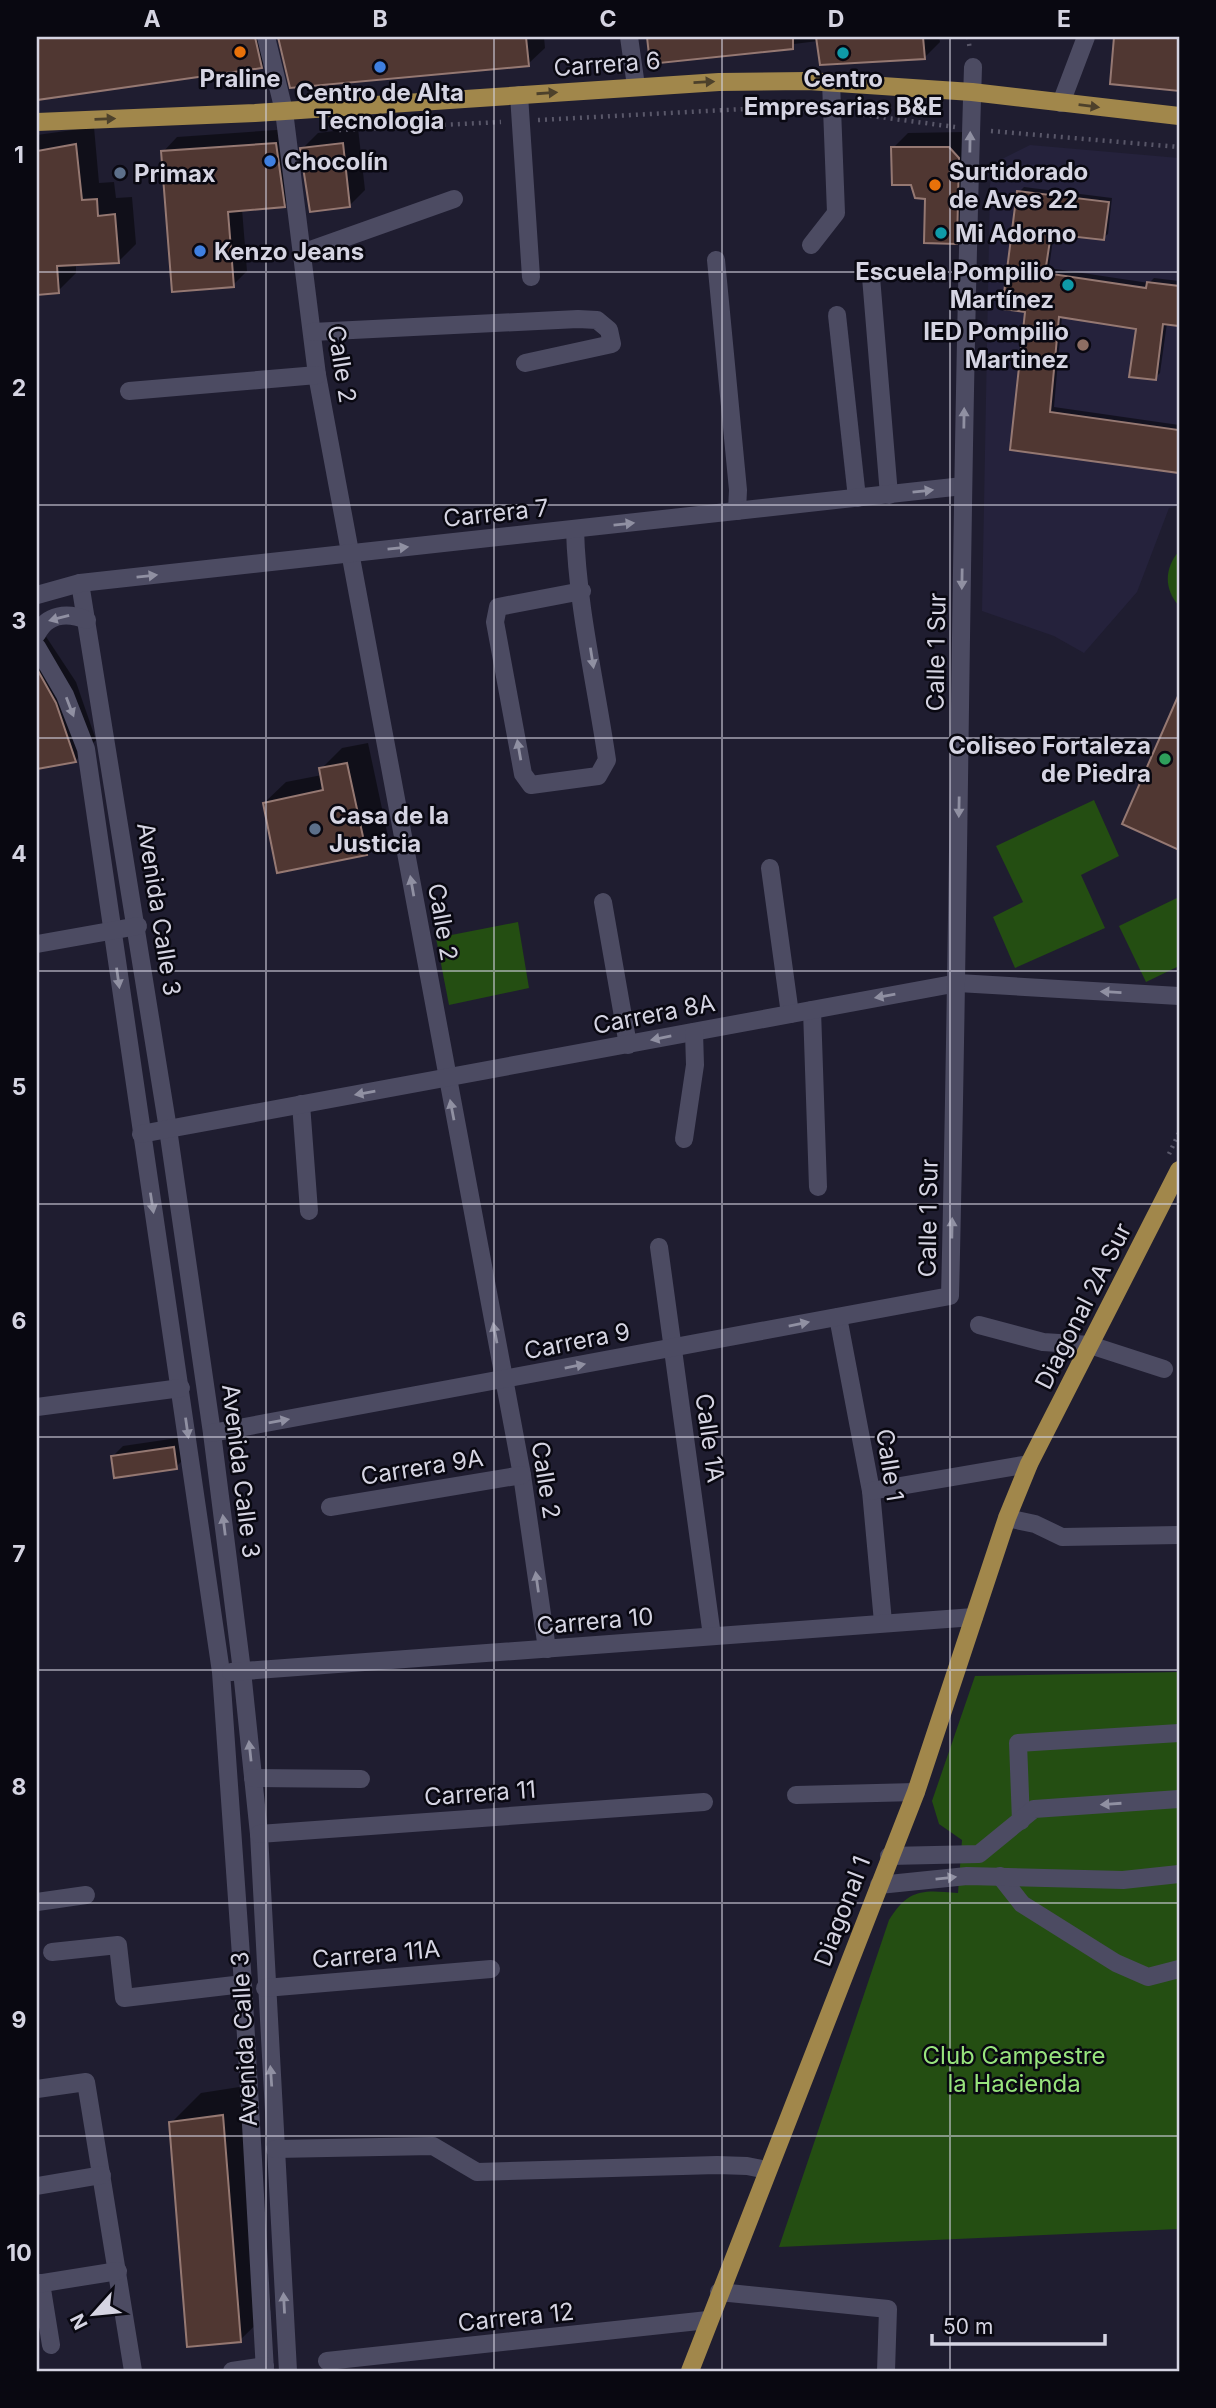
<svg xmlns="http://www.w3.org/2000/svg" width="1216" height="2408" font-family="Inter,sans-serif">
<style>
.built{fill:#25223c}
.green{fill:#244e12}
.shadow{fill:#0007}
.building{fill:#503732;stroke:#957872;stroke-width:2}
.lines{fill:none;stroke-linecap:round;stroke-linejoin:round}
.path{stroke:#595769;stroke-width:4.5;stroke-dasharray:2 5;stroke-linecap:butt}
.minor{stroke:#4c4b62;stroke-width:18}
.major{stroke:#a1874b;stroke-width:18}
.oneway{fill:#4d412b}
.oneway2{fill:#9090a2}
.grid{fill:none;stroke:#d5d4e2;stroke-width:2;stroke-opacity:0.55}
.food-dot{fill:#e8710a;stroke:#090811;stroke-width:2.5}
.culture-dot{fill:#0f9aa8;stroke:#090811;stroke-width:2.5}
.shop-dot{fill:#3f7fe0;stroke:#090811;stroke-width:2.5}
.service-dot{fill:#5c6f8a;stroke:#090811;stroke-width:2.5}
.education-dot{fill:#8d6e63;stroke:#090811;stroke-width:2.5}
.leisure-dot{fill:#2e9e5b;stroke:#090811;stroke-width:2.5}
.labels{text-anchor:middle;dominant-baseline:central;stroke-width:5;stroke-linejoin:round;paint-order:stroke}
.street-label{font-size:24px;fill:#d5d4e2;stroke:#090811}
.poi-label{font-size:24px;font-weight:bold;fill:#d5d4e2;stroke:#090811;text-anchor:start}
.park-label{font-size:24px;fill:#98e47d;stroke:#090811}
.neatline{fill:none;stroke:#d5d4e2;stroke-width:2.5}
.grid-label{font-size:23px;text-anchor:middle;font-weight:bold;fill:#d5d4e2}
</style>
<rect width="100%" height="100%" fill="#1f1d30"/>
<polygon class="built" points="1030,145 1179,158 1179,506 1169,508 1137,592 1084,653 1054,636 982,611 990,185 994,163"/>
<g class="green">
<path d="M1179,551V606C1164,589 1164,569 1179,551Z"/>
<polygon points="1094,800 1119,856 1081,875 1105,928 1015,968 993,917 1023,902 996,846"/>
<polygon points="1179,897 1179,966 1146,982 1119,926"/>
<polygon points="518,922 529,988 449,1005 436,938"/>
<path d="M1179,1672V2229L779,2247L889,1920C909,1888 923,1890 958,1893L962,1840L939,1824L932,1801L975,1676Z"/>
</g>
<g class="shadow">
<polygon points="37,37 275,37 278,50 261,67 37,99"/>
<polygon points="279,37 544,37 545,48 528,64 292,87"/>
<polygon points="648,37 939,37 940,42 924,58 818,41 651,62"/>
<polygon points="1116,37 1179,37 1179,88 1112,82"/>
<polygon points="94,127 99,183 114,182 116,198 132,197 136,244 118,262 76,263 76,273 58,291 37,293 37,135"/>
<polygon points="358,128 365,190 349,206 302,149 318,133"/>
<polygon points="291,129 298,191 284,206 242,209 247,271 233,285 163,152 177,137"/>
<polygon points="964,132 971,227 956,242 926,197 912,183 893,148 908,133"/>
<polygon points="1024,187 1112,198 1108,234 1103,238 1054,233 1049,268 1149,283 1154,278 1179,281 1179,324 1167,323 1160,373 1155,378 1138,327 1062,316 1054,407 1179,425 1179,472 1012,449 1027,310 1019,192"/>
<polygon points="37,623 76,682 96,740 76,760 37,767"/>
<polygon points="1179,699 1179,848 1124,823"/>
<polygon points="368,743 387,832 366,853 264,803 286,782 322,775 321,769 342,748"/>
<polygon points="184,1437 186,1457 176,1467 113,1456 123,1446"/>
<polygon points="252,2085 271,2310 240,2340 171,2123 201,2093"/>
</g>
<g class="building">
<polygon points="37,37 255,37 262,68 37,100"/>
<polygon points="278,37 526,37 529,66 290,88"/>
<polygon points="647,37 793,37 793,49 650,64"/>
<polygon points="816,37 923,37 925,59 820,65"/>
<polygon points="1114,37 1179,37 1179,91 1110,84"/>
<polygon points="276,143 285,207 228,212 234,287 172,292 161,151"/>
<polygon points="343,143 350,207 310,212 300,148"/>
<polygon points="76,144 82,200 97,199 98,216 115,214 119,263 57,266 59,293 37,295 37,151"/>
<polygon points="891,147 949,147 959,158 957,244 924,243 925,199 915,198 911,185 892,185"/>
<polygon points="1017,191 1109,202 1104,240 1051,234 1045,273 1146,288 1147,282 1179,286 1179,326 1163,324 1156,380 1129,377 1136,329 1059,317 1050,412 1179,430 1179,473 1010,450 1025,312 1002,309"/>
<polygon points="37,669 56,703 76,762 37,769"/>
<polygon points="1179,694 1179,850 1122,824"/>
<polygon points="347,763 367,855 277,873 263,803 323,790 319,768"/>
<polygon points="174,1447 177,1469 114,1478 111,1456"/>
<polygon points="223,2115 241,2342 187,2347 169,2122"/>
</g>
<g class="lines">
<g class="path">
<polyline points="968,37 970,50"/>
<polyline points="849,113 955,127"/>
<polyline points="538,120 764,108 816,111"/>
<polyline points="339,130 501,122"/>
<polyline points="991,131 1179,147"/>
<polyline points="1169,1154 1179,1133"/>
</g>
<g class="minor">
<polyline points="266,37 284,111 317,375 522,1475 547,1649"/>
<polyline points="629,37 636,86"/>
<polyline points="519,95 531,277"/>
<polyline points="1061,103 1086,37"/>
<polyline points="811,245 836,213 831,82"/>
<polyline points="302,253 454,199"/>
<polyline points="716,260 738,490 737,511"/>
<polyline points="871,277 889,495"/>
<polyline points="837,315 857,498"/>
<polyline points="312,332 578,319 597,320 609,330 612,344 525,363"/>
<polyline points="129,391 317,375"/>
<path d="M575,529C577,606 596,684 607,760L598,776L531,785L523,774L495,622L498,607L582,591"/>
<polyline points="80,583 168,1129 212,1433 242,1671 259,1834 288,2371"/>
<polyline points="37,595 80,583 963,486"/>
<path d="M37,634C47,614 67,612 87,620"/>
<polyline points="37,647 65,695 86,749 221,1672 243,1984 265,2371"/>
<polyline points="770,868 790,1014"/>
<polyline points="603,902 628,1045"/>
<polyline points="37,944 138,926"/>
<polyline points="812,1010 818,1187"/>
<polyline points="301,1104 309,1211"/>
<polyline points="141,1134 958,983 1179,996"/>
<polyline points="684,1139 695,1065 694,1032"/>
<polyline points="659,1247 712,1636"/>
<polyline points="838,1317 871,1491 883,1622"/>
<polyline points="979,1325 1043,1342 1090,1345 1164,1369"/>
<polyline points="37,1407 181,1388"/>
<path d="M212,1433L950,1296C960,886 960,476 973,67"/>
<polyline points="871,1491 1029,1464"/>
<polyline points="330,1507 522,1475"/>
<polyline points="1007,1518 1035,1524 1062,1537 1179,1535"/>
<polyline points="231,1672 974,1617"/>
<polyline points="253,1778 361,1779"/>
<polyline points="796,1795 916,1792"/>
<polyline points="1021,1821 1018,1743 1179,1733"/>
<polyline points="259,1834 704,1802"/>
<polyline points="889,1856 979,1854 1034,1809 1179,1799"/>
<polyline points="1000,1876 1022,1904 1116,1963 1148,1977 1179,1969"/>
<polyline points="879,1885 967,1876 1123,1880 1179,1874"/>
<polyline points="37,1902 86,1895"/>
<polyline points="52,1952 118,1945 124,1998 243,1984"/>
<polyline points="265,1988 491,1969"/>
<polyline points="37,2089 86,2082 133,2371"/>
<polyline points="275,2149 433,2146 477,2172 717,2165 747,2166 767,2170"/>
<polyline points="37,2186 102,2175"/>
<polyline points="41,2283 51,2345"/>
<polyline points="37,2284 118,2271"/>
<polyline points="719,2292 888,2309 886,2371"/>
<polyline points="327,2361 708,2320"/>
<polyline points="232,2371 265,2366"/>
</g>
<g class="major">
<polyline points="37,122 255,113 719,82 808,81 972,92 1179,116"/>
<polyline points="690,2371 916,1792 1007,1518 1029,1464 1179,1170"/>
</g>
</g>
<defs><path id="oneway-solid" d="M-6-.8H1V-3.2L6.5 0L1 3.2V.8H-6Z" transform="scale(1.75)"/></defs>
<g class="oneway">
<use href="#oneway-solid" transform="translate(704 82) rotate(-3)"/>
<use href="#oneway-solid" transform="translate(547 93) rotate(-4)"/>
<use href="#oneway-solid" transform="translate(1089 106) rotate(7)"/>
<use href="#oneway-solid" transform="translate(105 119) rotate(-2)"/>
</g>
<g class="oneway2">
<use href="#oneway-solid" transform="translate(970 142) rotate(-89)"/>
<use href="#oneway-solid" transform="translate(964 418) rotate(-89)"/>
<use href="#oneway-solid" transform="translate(923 491) rotate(-6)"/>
<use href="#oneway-solid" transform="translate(624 524) rotate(-6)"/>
<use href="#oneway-solid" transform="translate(398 548) rotate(-6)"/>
<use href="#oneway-solid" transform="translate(147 576) rotate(-6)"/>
<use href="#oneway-solid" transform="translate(962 579) rotate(91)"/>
<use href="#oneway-solid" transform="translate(59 618) rotate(165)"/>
<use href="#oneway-solid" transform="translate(592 658) rotate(81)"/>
<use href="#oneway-solid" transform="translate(70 707) rotate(69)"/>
<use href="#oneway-solid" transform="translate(519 750) rotate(-100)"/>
<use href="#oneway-solid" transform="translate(959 807) rotate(91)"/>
<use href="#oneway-solid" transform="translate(412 886) rotate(-100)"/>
<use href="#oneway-solid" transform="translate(118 978) rotate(82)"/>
<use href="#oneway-solid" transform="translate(1111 992) rotate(-177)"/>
<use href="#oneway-solid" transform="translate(885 996) rotate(170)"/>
<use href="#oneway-solid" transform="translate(661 1038) rotate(169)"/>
<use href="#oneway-solid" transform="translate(365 1093) rotate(170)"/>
<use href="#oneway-solid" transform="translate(452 1110) rotate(-101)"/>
<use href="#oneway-solid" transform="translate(152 1203) rotate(81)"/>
<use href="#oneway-solid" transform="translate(952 1228) rotate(-89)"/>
<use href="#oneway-solid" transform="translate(799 1324) rotate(-11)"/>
<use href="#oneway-solid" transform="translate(495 1333) rotate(-101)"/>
<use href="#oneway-solid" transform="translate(575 1366) rotate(-11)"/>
<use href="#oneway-solid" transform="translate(279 1421) rotate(-10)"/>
<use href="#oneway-solid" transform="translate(187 1428) rotate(82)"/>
<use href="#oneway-solid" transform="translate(224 1525) rotate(-97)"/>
<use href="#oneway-solid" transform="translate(537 1582) rotate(-98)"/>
<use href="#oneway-solid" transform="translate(250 1751) rotate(-96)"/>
<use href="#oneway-solid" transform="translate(1111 1804) rotate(176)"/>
<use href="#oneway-solid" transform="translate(946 1878) rotate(-6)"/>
<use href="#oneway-solid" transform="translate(271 2076) rotate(-94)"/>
<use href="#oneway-solid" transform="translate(284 2303) rotate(-93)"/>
</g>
<path class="grid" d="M266,37V2371M494,37V2371M722,37V2371M950,37V2371M37,272H1179M37,505H1179M37,738H1179M37,971H1179M37,1204H1179M37,1437H1179M37,1670H1179M37,1903H1179M37,2136H1179"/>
<g class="food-dot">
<circle cx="240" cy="52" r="7"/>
<circle cx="935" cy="185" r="7"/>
</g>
<g class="culture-dot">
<circle cx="843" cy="53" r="7"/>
<circle cx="941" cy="233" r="7"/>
<circle cx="1068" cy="285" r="7"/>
</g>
<g class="shop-dot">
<circle cx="380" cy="67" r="7"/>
<circle cx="270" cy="161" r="7"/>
<circle cx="200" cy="251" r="7"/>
</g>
<g class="service-dot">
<circle cx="120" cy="173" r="7"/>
<circle cx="315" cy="829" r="7"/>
</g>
<circle class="education-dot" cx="1083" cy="345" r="7"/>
<circle class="leisure-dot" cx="1165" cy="759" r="7"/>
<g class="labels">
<g class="street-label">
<text transform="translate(607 64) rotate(-4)">Carrera 6</text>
<text transform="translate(342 364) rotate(81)">Calle 2</text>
<text transform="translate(496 513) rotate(-6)">Carrera 7</text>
<text transform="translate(936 652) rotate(-89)">Calle 1 Sur</text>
<text transform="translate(159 909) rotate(81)">Avenida Calle 3</text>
<text transform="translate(443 922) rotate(80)">Calle 2</text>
<text transform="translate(654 1014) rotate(-11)">Carrera 8A</text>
<text transform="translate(928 1218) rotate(-89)">Calle 1 Sur</text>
<text transform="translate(1083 1306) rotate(-63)">Diagonal 2A Sur</text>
<text transform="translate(577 1341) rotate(-11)">Carrera 9</text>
<text transform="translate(710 1438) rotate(82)">Calle 1A</text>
<text transform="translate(890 1465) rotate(81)">Calle 1</text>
<text transform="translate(422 1467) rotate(-9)">Carrera 9A</text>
<text transform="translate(241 1471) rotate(83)">Avenida Calle 3</text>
<text transform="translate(546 1480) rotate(81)">Calle 2</text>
<text transform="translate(595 1621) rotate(-5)">Carrera 10</text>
<text transform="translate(480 1793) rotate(-4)">Carrera 11</text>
<text transform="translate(842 1911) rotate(-69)">Diagonal 1</text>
<text transform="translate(376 1954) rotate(-5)">Carrera 11A</text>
<text transform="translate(244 2039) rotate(-93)">Avenida Calle 3</text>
<text transform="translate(516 2317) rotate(-6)">Carrera 12</text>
</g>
<g class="poi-label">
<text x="240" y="78" text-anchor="middle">Praline</text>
<text x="843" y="78" text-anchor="middle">Centro<tspan x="843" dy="28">Empresarias B&amp;E</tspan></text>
<text x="380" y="92" text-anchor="middle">Centro de Alta<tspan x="380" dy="28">Tecnologia</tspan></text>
<text x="284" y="161">Chocolín</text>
<text x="949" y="171">Surtidorado<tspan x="949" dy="28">de Aves 22</tspan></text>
<text x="134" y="173">Primax</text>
<text x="955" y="233">Mi Adorno</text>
<text x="214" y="251">Kenzo Jeans</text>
<text x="1054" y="271" text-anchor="end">Escuela Pompilio<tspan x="1054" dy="28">Martínez</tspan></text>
<text x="1069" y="331" text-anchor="end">IED Pompilio<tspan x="1069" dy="28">Martinez</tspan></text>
<text x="1151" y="745" text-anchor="end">Coliseo Fortaleza<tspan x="1151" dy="28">de Piedra</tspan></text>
<text x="329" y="815">Casa de la<tspan x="329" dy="28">Justicia</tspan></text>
</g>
<g class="park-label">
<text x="1014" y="2055">Club Campestre<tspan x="1014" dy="28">la Hacienda</tspan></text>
</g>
</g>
<rect width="1216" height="2408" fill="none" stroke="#090811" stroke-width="77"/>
<g transform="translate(94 2314) rotate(243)" stroke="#090811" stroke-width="5" paint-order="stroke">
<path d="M0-5L12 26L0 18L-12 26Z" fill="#d5d4e2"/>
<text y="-10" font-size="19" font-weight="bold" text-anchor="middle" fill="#d5d4e2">N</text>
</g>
<path d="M932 2334v10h173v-10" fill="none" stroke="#d5d4e2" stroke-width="3.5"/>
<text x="943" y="2334" font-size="21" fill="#d5d4e2" stroke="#090811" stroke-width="5" paint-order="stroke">50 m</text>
<rect x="38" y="38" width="1140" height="2332" class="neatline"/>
<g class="grid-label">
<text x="152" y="27">A</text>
<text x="380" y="27">B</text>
<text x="608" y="27">C</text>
<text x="836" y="27">D</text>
<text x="1064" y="27">E</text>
<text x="19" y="163">1</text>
<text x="19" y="396">2</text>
<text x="19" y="629">3</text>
<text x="19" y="862">4</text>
<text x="19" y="1095">5</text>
<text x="19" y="1329">6</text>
<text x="19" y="1562">7</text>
<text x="19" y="1795">8</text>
<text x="19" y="2028">9</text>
<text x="19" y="2261">10</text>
</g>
</svg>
